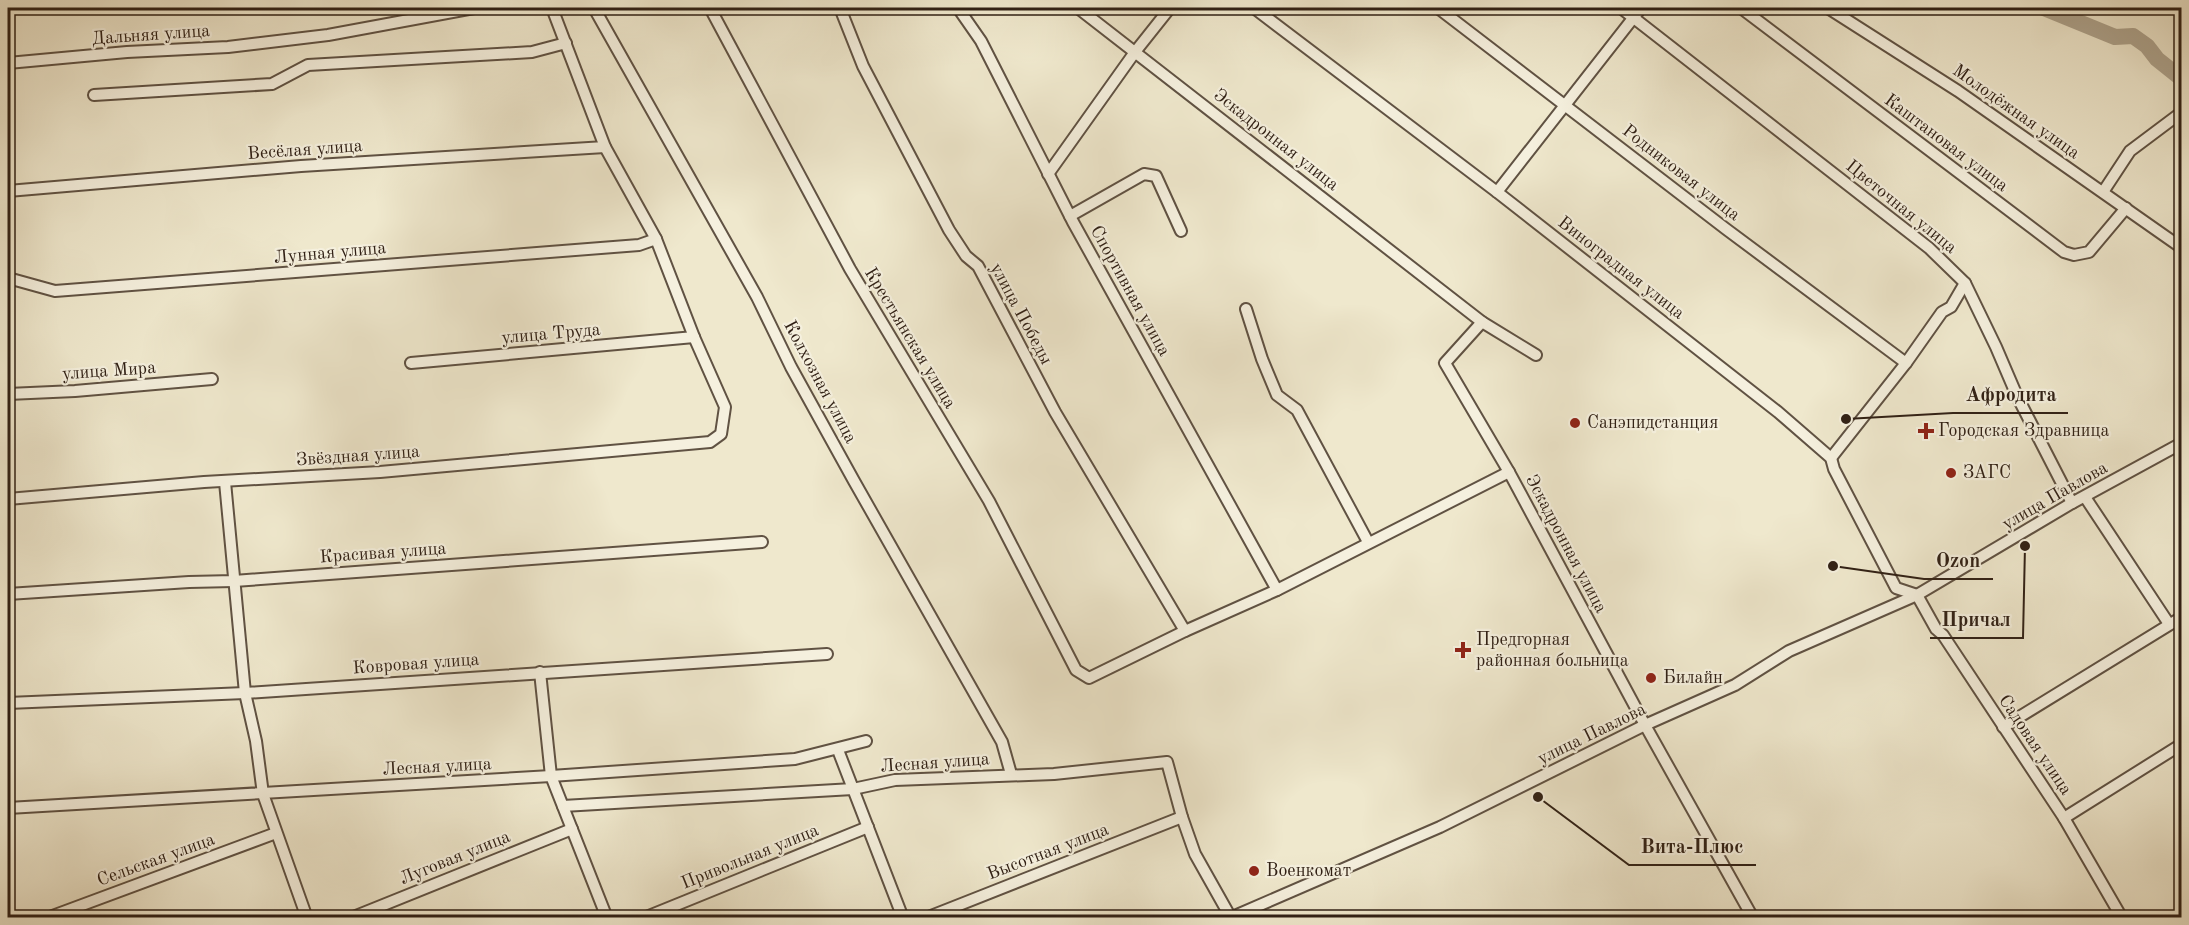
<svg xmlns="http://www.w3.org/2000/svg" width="2189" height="925" font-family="'Old Standard TT',serif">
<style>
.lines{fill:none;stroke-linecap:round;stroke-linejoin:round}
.river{stroke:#aea48e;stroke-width:16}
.minor-casing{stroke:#605243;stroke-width:14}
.minor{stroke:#f5f0de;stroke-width:10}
.poi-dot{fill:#8f2418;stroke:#f5f0de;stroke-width:2}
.labels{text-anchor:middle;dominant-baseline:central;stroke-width:4.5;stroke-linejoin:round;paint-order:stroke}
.street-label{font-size:18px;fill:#302015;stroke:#f5f0de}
.poi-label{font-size:18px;fill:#302015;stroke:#f5f0de;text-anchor:start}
.leader{fill:none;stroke:#302015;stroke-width:2}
.callout-dot{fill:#302015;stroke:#f5f0de;stroke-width:2}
.callout-label{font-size:20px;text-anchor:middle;font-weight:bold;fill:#302015;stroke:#f5f0de;stroke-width:4.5;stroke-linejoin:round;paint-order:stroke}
</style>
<rect width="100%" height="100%" fill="#efe8cd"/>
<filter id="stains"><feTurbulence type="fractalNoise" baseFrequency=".00333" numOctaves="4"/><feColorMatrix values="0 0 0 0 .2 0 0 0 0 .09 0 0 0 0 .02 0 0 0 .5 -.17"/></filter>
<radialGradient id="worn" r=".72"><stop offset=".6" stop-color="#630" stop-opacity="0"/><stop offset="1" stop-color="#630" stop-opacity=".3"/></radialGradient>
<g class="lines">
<polyline class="river" points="2044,8 2115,37 2133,36 2147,46 2157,59 2182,79"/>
<defs>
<g id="minor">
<polyline points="594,8 757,297 791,367 854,481 1002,742 1011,774"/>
<polyline points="710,8 850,269 989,501 1076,670 1089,678 1185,631 1277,590 1509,472"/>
<polyline points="840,8 863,66 949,230 966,256 978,266 1055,412 1185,631"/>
<polyline points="958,8 981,41 1073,222 1277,590"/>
<polyline points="1078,8 1482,322 1445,363 1509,472 1645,725 1753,918"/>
<polyline points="1254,8 1497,192 1778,412 1831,458 1834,469 1896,588 1917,595 1936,629 1943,635 2064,818 2122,918"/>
<polyline points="1438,8 1726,229 1906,363"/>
<polyline points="1621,8 1929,248 1965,283 1996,347 2017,396 2072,503"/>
<polyline points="1741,8 2064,252 2074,255 2089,252 2126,208"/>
<polyline points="1828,8 1958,91 2182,248"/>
<polyline points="8,63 127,52 228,47 328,35 474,8"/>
<polyline points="94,95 272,84 308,65 532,52 566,43"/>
<polyline points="1048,174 1135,52 1170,8"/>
<polyline points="8,191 301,166 605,147"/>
<polyline points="1497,192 1641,8"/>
<polyline points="2103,192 2130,151 2182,112"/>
<polyline points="1070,216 1144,174 1156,176 1181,231"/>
<polyline points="8,278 55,291 639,245 656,239"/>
<polyline points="1246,309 1262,359 1277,395 1297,410 1368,542"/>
<polyline points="1482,322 1536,355"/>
<polyline points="411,363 694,337"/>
<polyline points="8,394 75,391 212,379"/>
<polyline points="1831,458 1906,363 1942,312 1951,307 1965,283"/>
<polyline points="225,482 245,693 256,741 263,794 307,918"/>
<polyline points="2085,497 2169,624"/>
<polyline points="8,499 204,482 380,472 710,442 721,434 725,407 694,337 656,239 605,147 552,8"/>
<polyline points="8,594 189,582 234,581 762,542"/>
<polyline points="540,672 551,776 607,918"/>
<polyline points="8,703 245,693 827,654"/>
<polyline points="2003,727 2182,617"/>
<polyline points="838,750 903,918"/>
<polyline points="563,806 853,789 895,780 1054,774 1167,762 1182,817 1195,854 1231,918"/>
<polyline points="8,808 551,776 795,759 866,741"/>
<polyline points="2064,818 2182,744"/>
<polyline points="47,918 276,833"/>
<polyline points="351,918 572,829"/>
<polyline points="644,918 868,827"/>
<polyline points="926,918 1182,817"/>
<polyline points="1230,918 1440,827 1645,725 1735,685 1789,651 1917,595 2072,503 2182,443"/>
</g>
</defs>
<use href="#minor" class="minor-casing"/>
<use href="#minor" class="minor"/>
</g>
<g class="poi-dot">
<circle cx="1575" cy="423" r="6"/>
<path d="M1923 422h6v6h6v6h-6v6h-6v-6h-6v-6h6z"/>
<circle cx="1951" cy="473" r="6"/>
<path d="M1460 641h6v6h6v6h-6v6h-6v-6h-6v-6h6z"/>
<circle cx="1651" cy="678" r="6"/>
<circle cx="1254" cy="871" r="6"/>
</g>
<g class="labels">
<g class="street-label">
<text transform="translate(151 35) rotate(-4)">Дальняя улица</text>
<text transform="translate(2016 112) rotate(35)">Молодёжная улица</text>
<text transform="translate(1276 140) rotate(38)">Эскадронная улица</text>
<text transform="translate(1946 143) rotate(37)">Каштановая улица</text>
<text transform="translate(305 150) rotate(-4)">Весёлая улица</text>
<text transform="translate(1681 173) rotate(38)">Родниковая улица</text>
<text transform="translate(1901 207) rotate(39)">Цветочная улица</text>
<text transform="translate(330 253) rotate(-5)">Лунная улица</text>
<text transform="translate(1621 268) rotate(38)">Виноградная улица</text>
<text transform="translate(1130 291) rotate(61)">Спортивная улица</text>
<text transform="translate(1021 314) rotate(62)">улица Победы</text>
<text transform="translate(551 334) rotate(-5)">улица Труда</text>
<text transform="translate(910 338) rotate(59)">Крестьянская улица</text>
<text transform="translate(109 371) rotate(-4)">улица Мира</text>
<text transform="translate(820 382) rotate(62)">Колхозная улица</text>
<text transform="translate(358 456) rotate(-4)">Звёздная улица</text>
<text transform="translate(2055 496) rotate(-30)">улица Павлова</text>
<text transform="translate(1566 544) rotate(62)">Эскадронная улица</text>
<text transform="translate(383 553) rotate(-4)">Красивая улица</text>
<text transform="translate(416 664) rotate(-4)">Ковровая улица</text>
<text transform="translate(1592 734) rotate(-26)">улица Павлова</text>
<text transform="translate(2035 745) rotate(56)">Садовая улица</text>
<text transform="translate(935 763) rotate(-4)">Лесная улица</text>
<text transform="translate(437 767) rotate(-3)">Лесная улица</text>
<text transform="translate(1048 852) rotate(-21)">Высотная улица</text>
<text transform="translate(750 857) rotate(-22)">Привольная улица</text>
<text transform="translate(455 858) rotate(-22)">Луговая улица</text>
<text transform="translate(156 860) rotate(-20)">Сельская улица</text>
</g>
<g class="poi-label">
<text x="1587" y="423">Санэпидстанция</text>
<text x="1938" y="431">Городская Здравница</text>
<text x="1963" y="473">ЗАГС</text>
<text x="1476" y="640">Предгорная<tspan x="1476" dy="21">районная больница</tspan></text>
<text x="1663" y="678">Билайн</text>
<text x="1266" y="871">Военкомат</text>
</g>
</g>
<path class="leader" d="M1846 419L1953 413H2068M1833 566L1924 579H1993M2025 546L2023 638H1930M1538 797L1629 865H1756"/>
<g class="callout-dot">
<circle cx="1846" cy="419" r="6"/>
<circle cx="1833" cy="566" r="6"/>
<circle cx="2025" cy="546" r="6"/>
<circle cx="1538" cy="797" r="6"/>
</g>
<g class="callout-label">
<text x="2011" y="401">Афродита</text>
<text x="1958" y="567">Ozon</text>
<text x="1976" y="626">Причал</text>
<text x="1692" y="853">Вита-Плюс</text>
</g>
<rect width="2189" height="925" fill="none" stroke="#efe8cd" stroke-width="30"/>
<rect x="9" y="9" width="2171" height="907" fill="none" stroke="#302015" stroke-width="3"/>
<rect x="15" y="15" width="2159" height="895" fill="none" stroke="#302015" stroke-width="1.5"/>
<rect width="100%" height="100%" filter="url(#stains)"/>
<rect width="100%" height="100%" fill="url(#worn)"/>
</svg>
